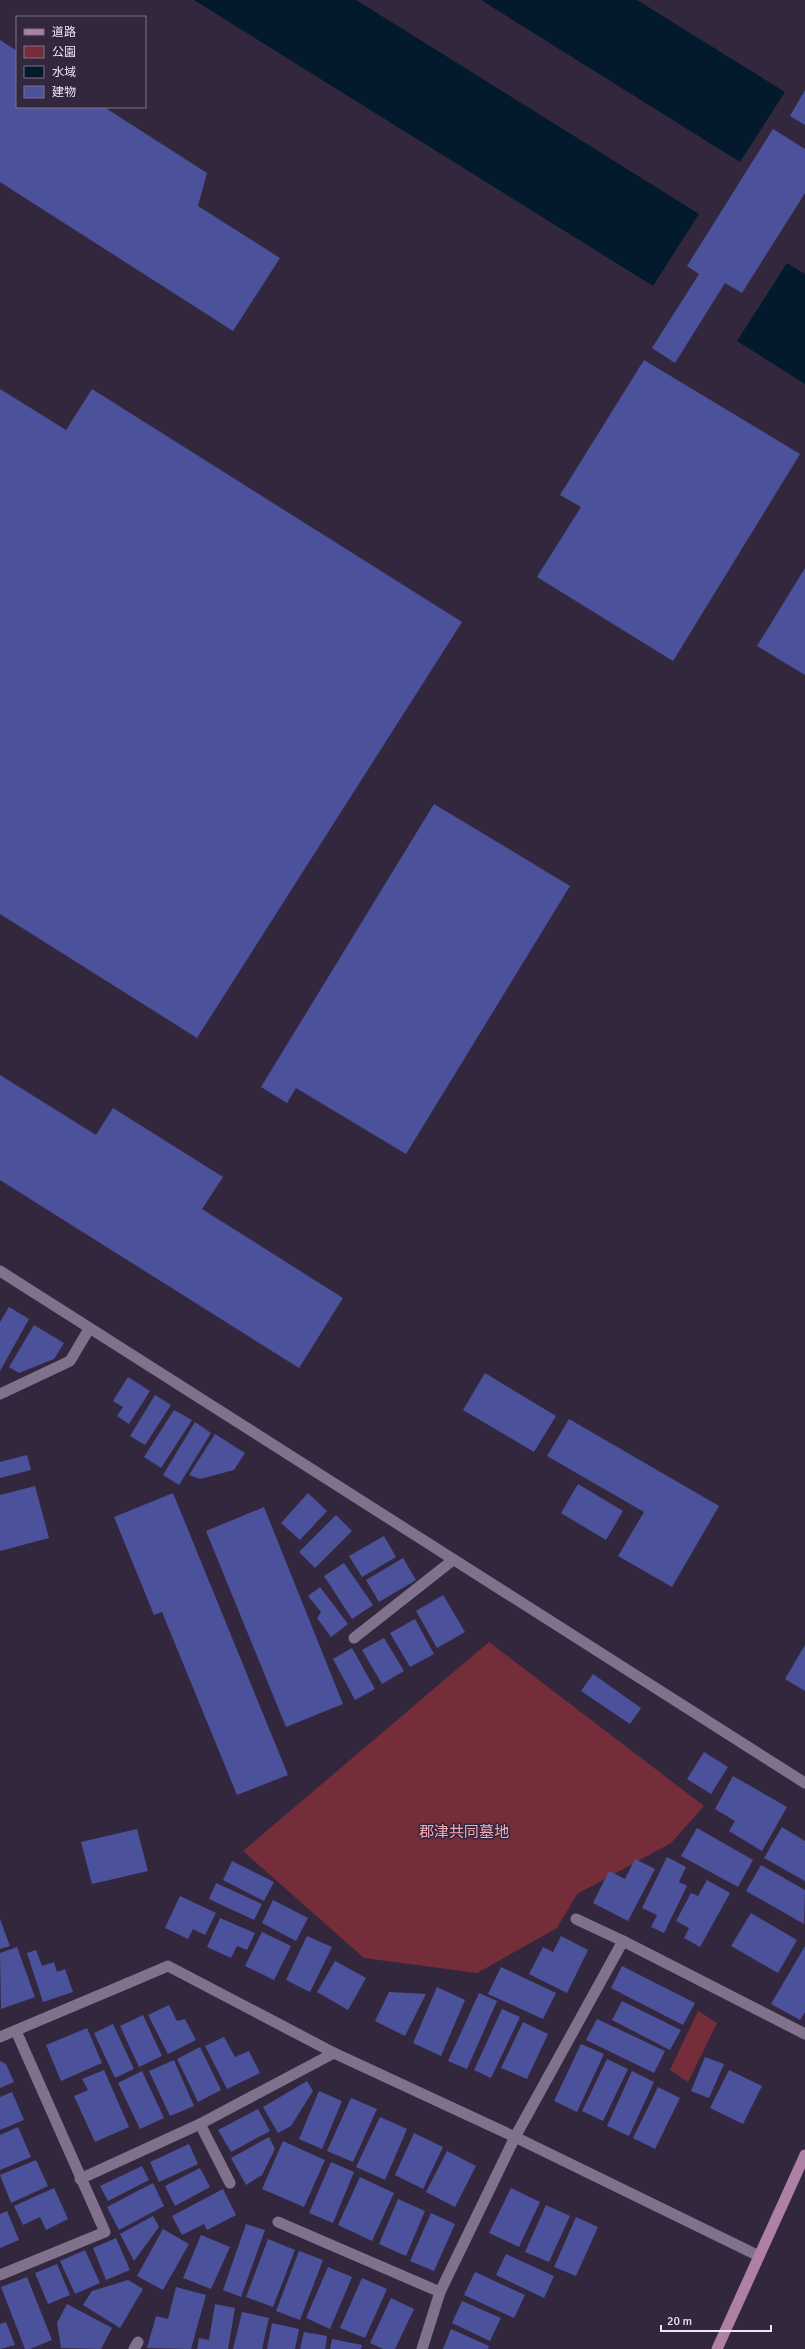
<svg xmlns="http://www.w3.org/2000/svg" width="805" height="2349" font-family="Signika,'Noto Sans JP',sans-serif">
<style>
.green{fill:#762d3a}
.water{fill:#031a2c}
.building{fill:#4b529b}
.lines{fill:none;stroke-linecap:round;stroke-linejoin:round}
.service{stroke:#80728d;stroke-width:11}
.minor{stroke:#80728d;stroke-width:11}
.tertiary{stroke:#80728d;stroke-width:11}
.primary{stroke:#ad80a4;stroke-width:11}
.labels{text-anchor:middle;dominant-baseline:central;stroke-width:3;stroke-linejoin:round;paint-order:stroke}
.park-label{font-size:15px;fill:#f7acb4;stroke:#33273e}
</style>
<rect width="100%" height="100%" fill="#33273e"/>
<g class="green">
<polygon points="489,1642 704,1806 671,1843 577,1894 557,1928 477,1973 364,1958 243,1851"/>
<polygon points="698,2011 717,2023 688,2082 670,2070"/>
</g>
<g class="water">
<polygon points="194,0 356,0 699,214 653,286"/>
<polygon points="481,0 637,0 785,92 740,162"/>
<polygon points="787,263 805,274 805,384 737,341"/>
</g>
<g class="building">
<polygon points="0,40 17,51 17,107 104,107 207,173 198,206 280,258 233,331 0,182"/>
<polygon points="805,90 805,125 790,116"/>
<polygon points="773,129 805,149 805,193 742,293 725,283 675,363 652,348 699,274 687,266"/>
<polygon points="644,360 800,454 673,661 537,577 581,507 560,495"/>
<polygon points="0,389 66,430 92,389 462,622 197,1038 0,914"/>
<polygon points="805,568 805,675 757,646"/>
<polygon points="434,804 570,886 406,1154 296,1088 287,1103 261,1087"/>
<polygon points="0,1075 96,1135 113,1108 223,1177 202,1209 343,1298 299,1368 0,1180"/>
<polygon points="9,1307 29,1319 0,1371 0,1322"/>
<polygon points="34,1325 64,1343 54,1359 19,1373 9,1367"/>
<polygon points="485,1373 556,1416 534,1452 463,1410"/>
<polygon points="128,1377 150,1391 129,1424 117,1416 123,1407 113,1401"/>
<polygon points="155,1395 171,1405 145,1445 130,1436"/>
<polygon points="174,1410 192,1420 161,1468 144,1457"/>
<polygon points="569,1419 719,1506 672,1587 618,1556 644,1512 547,1456"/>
<polygon points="195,1422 211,1433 179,1485 163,1475"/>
<polygon points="215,1434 245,1453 234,1470 200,1479 189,1475"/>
<polygon points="27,1455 31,1470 0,1478 0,1462"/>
<polygon points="578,1484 623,1511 606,1540 561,1513"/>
<polygon points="35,1486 49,1538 0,1551 0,1495"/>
<polygon points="173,1493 288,1775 237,1795 162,1612 154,1615 114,1517"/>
<polygon points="308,1493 327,1511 300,1540 281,1523"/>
<polygon points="264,1507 343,1704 286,1727 206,1531"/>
<polygon points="336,1515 352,1531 315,1568 299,1552"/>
<polygon points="384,1536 396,1557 362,1577 349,1556"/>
<polygon points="403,1558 416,1580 379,1602 366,1580"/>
<polygon points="344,1563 373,1605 352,1619 324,1576"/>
<polygon points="320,1587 348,1624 331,1637 317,1618 321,1612 308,1596"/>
<polygon points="443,1595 465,1632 437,1648 416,1611"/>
<polygon points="415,1619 434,1654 410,1667 390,1633"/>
<polygon points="384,1638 404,1671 382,1684 362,1650"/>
<polygon points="805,1645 805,1691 785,1679"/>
<polygon points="352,1648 375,1689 355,1700 333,1659"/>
<polygon points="593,1674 641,1708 630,1724 581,1691"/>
<polygon points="704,1752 728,1767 711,1794 687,1779"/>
<polygon points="733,1776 787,1807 762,1851 729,1831 735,1821 715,1809"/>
<polygon points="782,1827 805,1841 805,1881 764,1858"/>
<polygon points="697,1828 753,1860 738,1887 681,1856"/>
<polygon points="137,1829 148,1871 92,1884 81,1842"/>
<polygon points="667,1857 686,1867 679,1882 687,1886 664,1933 651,1927 657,1915 642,1908"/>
<polygon points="635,1859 655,1869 628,1921 593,1903 609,1871 625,1879"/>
<polygon points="232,1861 274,1882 264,1901 223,1880"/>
<polygon points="761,1865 805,1890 804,1924 746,1891"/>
<polygon points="707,1880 730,1893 700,1947 684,1938 689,1928 676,1921 691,1893 698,1896"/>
<polygon points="216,1883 262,1904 254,1920 209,1899"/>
<polygon points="180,1896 216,1913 205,1935 193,1929 188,1939 165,1928"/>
<polygon points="273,1900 308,1918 296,1941 262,1923"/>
<polygon points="751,1913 797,1940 778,1973 731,1946"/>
<polygon points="220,1918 255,1933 247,1950 237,1946 231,1958 207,1947"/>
<polygon points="0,1919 10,1946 0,1949"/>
<polygon points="262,1932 291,1946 274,1980 245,1966"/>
<polygon points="307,1936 332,1947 310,1992 286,1980"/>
<polygon points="561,1936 588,1950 567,1993 529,1974 543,1947 553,1952"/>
<polygon points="805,1946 805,2012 800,2020 771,2004"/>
<polygon points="17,1947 35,1997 1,2009 0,1953"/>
<polygon points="36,1950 42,1966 54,1962 57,1972 65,1969 73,1992 43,2002 27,1953"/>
<polygon points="335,1961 366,1978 348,2010 317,1992"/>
<polygon points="622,1966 695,2003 683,2025 611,1988"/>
<polygon points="501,1967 556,1993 543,2019 488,1994"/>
<polygon points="437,1987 465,2000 441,2056 413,2043"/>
<polygon points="389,1992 426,1994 405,2036 375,2021"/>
<polygon points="479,1993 497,2001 467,2069 448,2061"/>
<polygon points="622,2001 681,2030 670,2050 612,2020"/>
<polygon points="169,2005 177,2021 185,2019 196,2040 168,2054 148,2015"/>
<polygon points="502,2009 520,2017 491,2078 474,2070"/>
<polygon points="143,2015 162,2056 139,2067 120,2026"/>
<polygon points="597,2019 665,2051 654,2073 586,2040"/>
<polygon points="523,2022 548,2034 527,2079 501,2068"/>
<polygon points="113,2024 134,2069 115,2078 94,2033"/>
<polygon points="87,2028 102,2063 61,2081 46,2045"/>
<polygon points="224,2037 235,2057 249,2051 260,2073 227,2089 205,2046"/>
<polygon points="581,2044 604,2054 577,2112 554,2101"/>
<polygon points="200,2047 221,2090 198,2102 177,2059"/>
<polygon points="705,2057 724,2064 709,2098 691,2091"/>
<polygon points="607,2059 628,2069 603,2121 582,2111"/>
<polygon points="174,2060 194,2106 170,2116 149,2071"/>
<polygon points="0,2061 6,2064 14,2082 0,2088"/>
<polygon points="104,2070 129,2127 95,2142 74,2096 88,2090 82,2079"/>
<polygon points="729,2070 762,2086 743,2124 710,2108"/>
<polygon points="142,2071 164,2118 140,2129 118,2083"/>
<polygon points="632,2071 654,2082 629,2136 607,2126"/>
<polygon points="307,2081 313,2091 291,2126 278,2133 263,2107"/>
<polygon points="658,2087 680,2098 655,2149 633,2138"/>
<polygon points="319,2091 342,2101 322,2149 299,2139"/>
<polygon points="12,2092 24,2120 0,2130 0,2097"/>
<polygon points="351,2098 377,2109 353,2162 327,2151"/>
<polygon points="258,2109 270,2131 231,2152 218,2130"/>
<polygon points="380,2117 407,2129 385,2180 356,2167"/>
<polygon points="18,2127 31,2157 0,2170 0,2135"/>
<polygon points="414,2133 443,2147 423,2189 395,2175"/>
<polygon points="269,2137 275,2149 262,2175 246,2185 231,2158"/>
<polygon points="283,2141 325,2160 304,2207 262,2189"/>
<polygon points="189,2144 198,2164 159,2182 150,2162"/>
<polygon points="447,2151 476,2166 455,2207 426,2192"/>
<polygon points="36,2160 48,2186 11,2203 0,2175"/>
<polygon points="331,2162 354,2172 333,2223 309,2213"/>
<polygon points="142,2166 149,2180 108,2201 100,2186"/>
<polygon points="200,2168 210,2187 175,2206 165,2186"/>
<polygon points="360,2177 394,2193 372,2241 338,2225"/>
<polygon points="153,2183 164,2206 119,2230 107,2207"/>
<polygon points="54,2188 68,2219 46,2230 40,2217 23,2225 14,2206"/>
<polygon points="511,2188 540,2202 519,2247 489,2233"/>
<polygon points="223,2189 236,2215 207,2230 204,2224 182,2235 172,2216"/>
<polygon points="398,2199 425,2211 406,2256 379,2244"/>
<polygon points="546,2205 570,2216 549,2262 525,2252"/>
<polygon points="7,2211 19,2240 0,2248 0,2214"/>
<polygon points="431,2213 455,2224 434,2271 410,2261"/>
<polygon points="153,2216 159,2227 134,2261 120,2234"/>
<polygon points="576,2217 598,2227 576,2276 554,2267"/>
<polygon points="246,2224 265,2230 241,2297 223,2290"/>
<polygon points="163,2229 189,2244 163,2290 137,2276"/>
<polygon points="201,2235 230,2247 211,2289 183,2278"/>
<polygon points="116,2238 130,2270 106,2280 93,2248"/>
<polygon points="268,2239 295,2250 273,2307 246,2297"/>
<polygon points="85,2250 100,2283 75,2294 60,2261"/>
<polygon points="299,2251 323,2260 300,2320 276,2311"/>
<polygon points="506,2254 554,2276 544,2298 496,2275"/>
<polygon points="57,2264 70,2295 48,2304 35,2273"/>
<polygon points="328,2267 352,2277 330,2329 306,2318"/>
<polygon points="475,2272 525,2295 514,2318 464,2295"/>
<polygon points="27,2277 52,2340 30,2349 25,2349 1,2287"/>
<polygon points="362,2278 387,2289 365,2338 340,2328"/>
<polygon points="128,2280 143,2289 120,2328 83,2305 92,2291"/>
<polygon points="176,2287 206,2295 191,2349 147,2348 156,2316 168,2319"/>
<polygon points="391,2298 414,2309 395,2349 383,2349 370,2343"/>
<polygon points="462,2301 501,2318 490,2341 452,2323"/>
<polygon points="67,2304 112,2328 101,2349 61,2348 57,2323"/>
<polygon points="215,2304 235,2308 228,2349 197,2349 199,2338 209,2340"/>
<polygon points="242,2312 269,2318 262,2349 233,2349"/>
<polygon points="6,2322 15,2345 0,2349 0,2324"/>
<polygon points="272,2323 299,2329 295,2349 267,2349"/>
<polygon points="451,2329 489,2346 488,2349 443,2349"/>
<polygon points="304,2332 327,2336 325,2349 300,2349"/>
<polygon points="332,2339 362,2345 361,2349 330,2349"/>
</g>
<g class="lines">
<g class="service">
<polyline points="354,1638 453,1560"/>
<polyline points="576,1919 623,1941"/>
<polyline points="200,2124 230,2183"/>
</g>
<g class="minor">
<polyline points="0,1271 805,1783"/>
<polyline points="0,1394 70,1361 89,1329"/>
<polyline points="0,2037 128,1983"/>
<polyline points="80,2179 200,2124 334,2053"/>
<polyline points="278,2222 440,2292"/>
<polyline points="0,2275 105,2232 16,2031"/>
<polyline points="134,2349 138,2342"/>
<polyline points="422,2349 440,2292 515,2137 623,1941 805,2034"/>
</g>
<polyline class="tertiary" points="128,1983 168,1966 334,2053 515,2137 759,2256"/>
<polyline class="primary" points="717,2349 805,2155"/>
</g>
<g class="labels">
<g class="park-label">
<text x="464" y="1832">郡津共同墓地</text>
</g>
</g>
<rect x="16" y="16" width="130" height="92" fill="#33273e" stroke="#7e7388"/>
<rect x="24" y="29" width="20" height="6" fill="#ad80a4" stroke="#7e7388"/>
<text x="52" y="36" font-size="12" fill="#eee6f6">道路</text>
<rect x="24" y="46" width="20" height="12" fill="#762d3a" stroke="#7e7388"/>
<text x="52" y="56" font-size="12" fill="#eee6f6">公園</text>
<rect x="24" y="66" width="20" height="12" fill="#031a2c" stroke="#7e7388"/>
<text x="52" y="76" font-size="12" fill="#eee6f6">水域</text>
<rect x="24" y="86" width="20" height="12" fill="#4b529b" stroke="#7e7388"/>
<text x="52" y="96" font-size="12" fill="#eee6f6">建物</text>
<path d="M661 2325v6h110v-6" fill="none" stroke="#eee6f6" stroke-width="2"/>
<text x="667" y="2325" font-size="12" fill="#eee6f6" stroke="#33273e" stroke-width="3" paint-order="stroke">20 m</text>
</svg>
